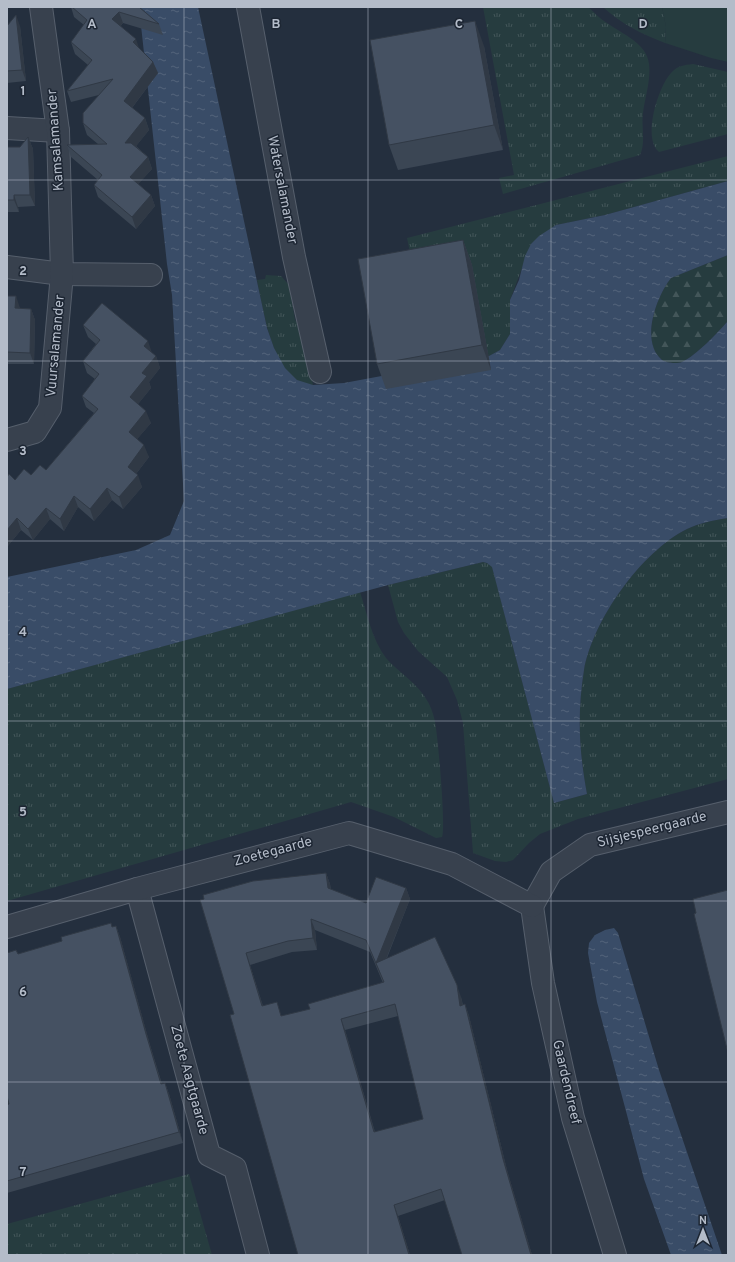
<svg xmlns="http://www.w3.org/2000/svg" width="735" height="1262" font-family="Overpass,sans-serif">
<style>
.grass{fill:url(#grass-tufts)}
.forest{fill:url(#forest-firs)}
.park{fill:#263c3f}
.water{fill:url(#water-ripples)}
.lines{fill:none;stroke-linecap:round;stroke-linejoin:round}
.minor-casing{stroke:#565f6c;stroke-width:24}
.minor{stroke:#38414e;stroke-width:22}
.wall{fill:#3b4654;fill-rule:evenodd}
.shaded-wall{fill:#303945}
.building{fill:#455162;stroke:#303945;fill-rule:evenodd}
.grid{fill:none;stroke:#b4bcc9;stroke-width:1;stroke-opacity:0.55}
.labels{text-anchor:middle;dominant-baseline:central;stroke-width:3;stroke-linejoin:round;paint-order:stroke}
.street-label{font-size:14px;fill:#b4bcc9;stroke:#1d2633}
.grid-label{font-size:13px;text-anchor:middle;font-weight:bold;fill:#b4bcc9;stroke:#1d2633;stroke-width:3;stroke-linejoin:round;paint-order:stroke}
</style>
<defs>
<pattern id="grass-tufts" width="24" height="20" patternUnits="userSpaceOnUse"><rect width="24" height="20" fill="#263c3f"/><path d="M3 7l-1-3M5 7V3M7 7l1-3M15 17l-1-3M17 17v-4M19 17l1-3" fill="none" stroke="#435659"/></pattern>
<pattern id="forest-firs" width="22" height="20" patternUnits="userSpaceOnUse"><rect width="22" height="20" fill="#263c3f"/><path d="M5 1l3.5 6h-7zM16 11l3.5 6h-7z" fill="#435659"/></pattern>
<pattern id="water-ripples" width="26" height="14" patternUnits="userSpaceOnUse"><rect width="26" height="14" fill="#394c67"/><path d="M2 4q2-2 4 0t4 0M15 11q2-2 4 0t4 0" fill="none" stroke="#53647b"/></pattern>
</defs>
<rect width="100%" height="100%" fill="#242f3e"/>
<g class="grass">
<path d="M483,7H588C594,12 600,19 607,23C622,34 647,43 649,64C651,80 645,97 643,113C641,127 646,142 640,155L503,194L499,178L514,175Z"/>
<path d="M603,7H662L666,27L665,43C642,34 621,24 603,7Z"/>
<path d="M693,64L728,72V134L659,152C642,138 658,87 671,73C677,66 684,65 693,64Z"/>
<polygon points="728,156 728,181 605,215 556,225 531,244 510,300 510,334 500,350 489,356 415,276 407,238"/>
<path d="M266,275L281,276L289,285L295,320L299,323L313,385C308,384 303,383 298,381C271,365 263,309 257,280L265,279Z"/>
<path d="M728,518V779L578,819L540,834L529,843L513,860L506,862L495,861L473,853L463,723L457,700L447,677L418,651L404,633L398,622L388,585L483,562L487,563L492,566L554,803L587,794C579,751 577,714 584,670C593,620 641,552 687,529C699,523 715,520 728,518Z"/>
<path d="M360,592C367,613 372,640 386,658C399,673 418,683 428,702C431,707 434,716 435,722C438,736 446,829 442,837L436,838L394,817L351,802L7,901V689Z"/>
<polygon points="189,1174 212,1255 7,1255 7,1224"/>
</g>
<path class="forest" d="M728,255V321C717,333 697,355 682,362C677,364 666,363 662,360C640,342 656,297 671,278Z"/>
<polygon class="park" points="662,7 728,7 728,62 711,58 665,43 666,27"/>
<g class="water">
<path d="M139,7H198L267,328L274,348L285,368L297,380L313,385L344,383L489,356L500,350L510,334V300L519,280L525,256L531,244L539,236L556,225L605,215L728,181V255L671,278C656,297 640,342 662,360C666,363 677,364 682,362C697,355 717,333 728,321V518C715,520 699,523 687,529C641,552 593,620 584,670C577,714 579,751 587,794L554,803L492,567L487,563L483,562L388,585L7,689V577L136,550L170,535L184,501L172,295L167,264Z"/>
<polygon points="614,928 618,933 659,1070 722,1255 671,1255 644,1179 597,1002 588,953 589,943 595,935 605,930"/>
</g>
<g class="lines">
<defs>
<g id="minor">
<polyline points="248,7 294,257 320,372"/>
<polyline points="7,128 58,131"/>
<polyline points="7,267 62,274 151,275"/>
<polyline points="7,440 35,432 50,408 62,274 58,131 41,7"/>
<polyline points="137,889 209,1155 235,1168 258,1255"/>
<polyline points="532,906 543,983 573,1118 615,1255"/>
<polyline points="532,906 551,872 590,845 728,812"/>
<polyline points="7,927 137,889 349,833 452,864 532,906"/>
</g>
</defs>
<use href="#minor" class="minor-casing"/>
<use href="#minor" class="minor"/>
</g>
<g class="wall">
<polygon points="71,7 139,7 159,24 163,35 123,23 120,27 139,48 153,62 158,73 132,108 145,118 149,130 136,146 148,157 152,169 138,184 151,195 155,206 136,229 98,197 94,185 98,180 71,157 67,145 98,144 87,135 83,123 99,95 71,102 67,91 88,65 75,54 71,42 84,25 74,17"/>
<polygon points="7,26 20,26 26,81 7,83"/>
<polygon points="484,46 503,150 398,170 389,145"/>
<polygon points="28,137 33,149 35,206 18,207 19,212 7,212 7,147 20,147"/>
<polygon points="463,240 472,265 491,370 386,389 377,364"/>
<polygon points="7,296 20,308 31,309 35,320 34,364 7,364"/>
<polygon points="83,325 152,353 156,356 160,368 149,382 151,388 138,404 151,423 137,439 149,457 136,474 142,487 123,509 112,500 94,521 78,507 64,531 50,519 33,540 21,530 7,547 7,477 15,480 31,475 46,470 94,413 86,407 82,396 95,379 87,373 83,361 96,344 88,337"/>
<path d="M326,873L330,884L331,890L366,903L406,888L410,899L387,958L461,997L463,1005L465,1004L469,1016L507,1170L532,1255H462L445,1200L398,1216L410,1255H298L234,1014L200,900ZM315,930L370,952L383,983L310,1009L282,1016L263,1006L250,965L292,952L317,950ZM398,1016L423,1119L375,1132L345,1030Z"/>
<polygon points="116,926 120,937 150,1045 162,1084 165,1083 169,1094 183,1143 7,1193 7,1105 9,1104 18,954"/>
</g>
<g class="shaded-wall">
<polygon points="119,12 123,23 116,31 112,19"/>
<polygon points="16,15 20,26 26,81 22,70"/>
<polygon points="475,21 484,46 503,150 494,125"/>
<polygon points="136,39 140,51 133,42"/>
<polygon points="153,62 158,73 128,113 124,101"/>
<polygon points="145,118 149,130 129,155 125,143"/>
<polygon points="28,137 33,149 35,206 30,195"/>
<polygon points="148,157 152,169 134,189 130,177"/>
<polygon points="14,195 18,207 19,212 14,200"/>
<polygon points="151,195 155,206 136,229 132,217"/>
<polygon points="463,240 472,265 491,370 482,345"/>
<polygon points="16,296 20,308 15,308"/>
<polygon points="31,309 35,320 34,364 30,353"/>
<polygon points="148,341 152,353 144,346"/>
<polygon points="156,356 160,368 149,382 151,388 134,409 130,397 142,373"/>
<polygon points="146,411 151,423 133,444 129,432"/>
<polygon points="144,445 149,457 132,479 128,467"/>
<polygon points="138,475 142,487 123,509 119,497"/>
<polygon points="107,488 112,500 94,521 90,509"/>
<polygon points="74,496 78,507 64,531 60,519"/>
<polygon points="46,508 50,519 33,540 28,529"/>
<polygon points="17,518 21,530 7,547 7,530"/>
<polygon points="326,873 330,884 332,900 328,888"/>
<polygon points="406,888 410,899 380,974 376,963"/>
<polygon points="311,919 315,930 317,950 313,938"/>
<polygon points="116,926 120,937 150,1045 165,1095 146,1034"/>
<polygon points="246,953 250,965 266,1017 262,1006"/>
<polygon points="457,985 461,997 465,1017 460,1006"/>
<polygon points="465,1004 469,1016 507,1170 532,1255 531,1255 503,1159"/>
<polygon points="341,1019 345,1030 378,1144 374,1132"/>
<polygon points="165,1083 169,1094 183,1143 179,1132"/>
<polygon points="394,1205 398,1216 410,1255 409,1255"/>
</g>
<g class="building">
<polygon points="72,7 139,7 159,24 119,12 112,19 136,39 133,42 153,62 124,101 145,118 125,143 131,143 148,157 130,177 151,195 132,217 94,185 102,175 67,145 107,144 83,123 83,113 113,79 67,91 92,60 71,42 87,20"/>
<polygon points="16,15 22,70 7,71 7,26"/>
<polygon points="475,21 494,125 389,145 370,40"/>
<polygon points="28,137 30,195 14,195 14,200 7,200 7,147 20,147"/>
<polygon points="463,240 482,345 377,364 358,259"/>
<polygon points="7,296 16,296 15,308 31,309 30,353 7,352"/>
<polygon points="102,303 148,341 144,346 156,356 142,373 147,376 130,397 146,411 129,432 144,445 128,467 138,475 119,497 107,488 90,509 74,496 60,519 46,508 28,529 17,518 7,530 7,477 9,474 15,480 24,469 31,475 40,465 46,470 98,409 82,396 99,374 83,361 100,340 83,325"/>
<path d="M326,873L328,888L366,903L376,877L406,888L376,963L435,937L457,985L460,1006L465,1004L503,1159L531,1255H462L441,1189L394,1205L409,1255H298L230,1015L234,1014L200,900L204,899L203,895L253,881ZM311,919L366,940L384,982L308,1004L310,1009L281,1016L277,1002L262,1006L246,953L288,941L313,938ZM395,1004L423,1119L374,1132L341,1019Z"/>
<polygon points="728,890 728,1053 694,914 696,913 693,899"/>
<polygon points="111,923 112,927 116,926 146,1034 161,1084 165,1083 179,1132 7,1181 7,1105 9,1104 7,1096 7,953 16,950 18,954 62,941 61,937"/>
</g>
<path class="grid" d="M184,7V1255M368,7V1255M551,7V1255M7,180H728M7,361H728M7,541H728M7,721H728M7,901H728M7,1082H728"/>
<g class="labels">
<g class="street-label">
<text transform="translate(56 140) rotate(-94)">Kamsalamander</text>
<text transform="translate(282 190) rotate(79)">Watersalamander</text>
<text transform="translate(56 346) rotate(-85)">Vuursalamander</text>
<text transform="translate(652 830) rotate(-14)">Sijsjespeergaarde</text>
<text transform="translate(273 852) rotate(-15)">Zoetegaarde</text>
<text transform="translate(189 1080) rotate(75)">Zoete Aagtgaarde</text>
<text transform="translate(566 1082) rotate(77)">Gaardendreef</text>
</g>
</g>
<g class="grid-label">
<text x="92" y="28">A</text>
<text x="276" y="28">B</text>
<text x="459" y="28">C</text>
<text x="643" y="28">D</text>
<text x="23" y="95">1</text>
<text x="23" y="275">2</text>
<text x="23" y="455">3</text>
<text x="23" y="636">4</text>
<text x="23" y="816">5</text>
<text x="23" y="996">6</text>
<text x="23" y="1176">7</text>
</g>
<rect width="735" height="1262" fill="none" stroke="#b4bcc9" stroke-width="16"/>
<g transform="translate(703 1230)" stroke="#1d2633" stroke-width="3" paint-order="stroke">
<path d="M0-3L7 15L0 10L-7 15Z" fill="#b4bcc9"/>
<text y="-6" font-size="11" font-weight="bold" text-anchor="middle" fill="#b4bcc9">N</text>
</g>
</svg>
